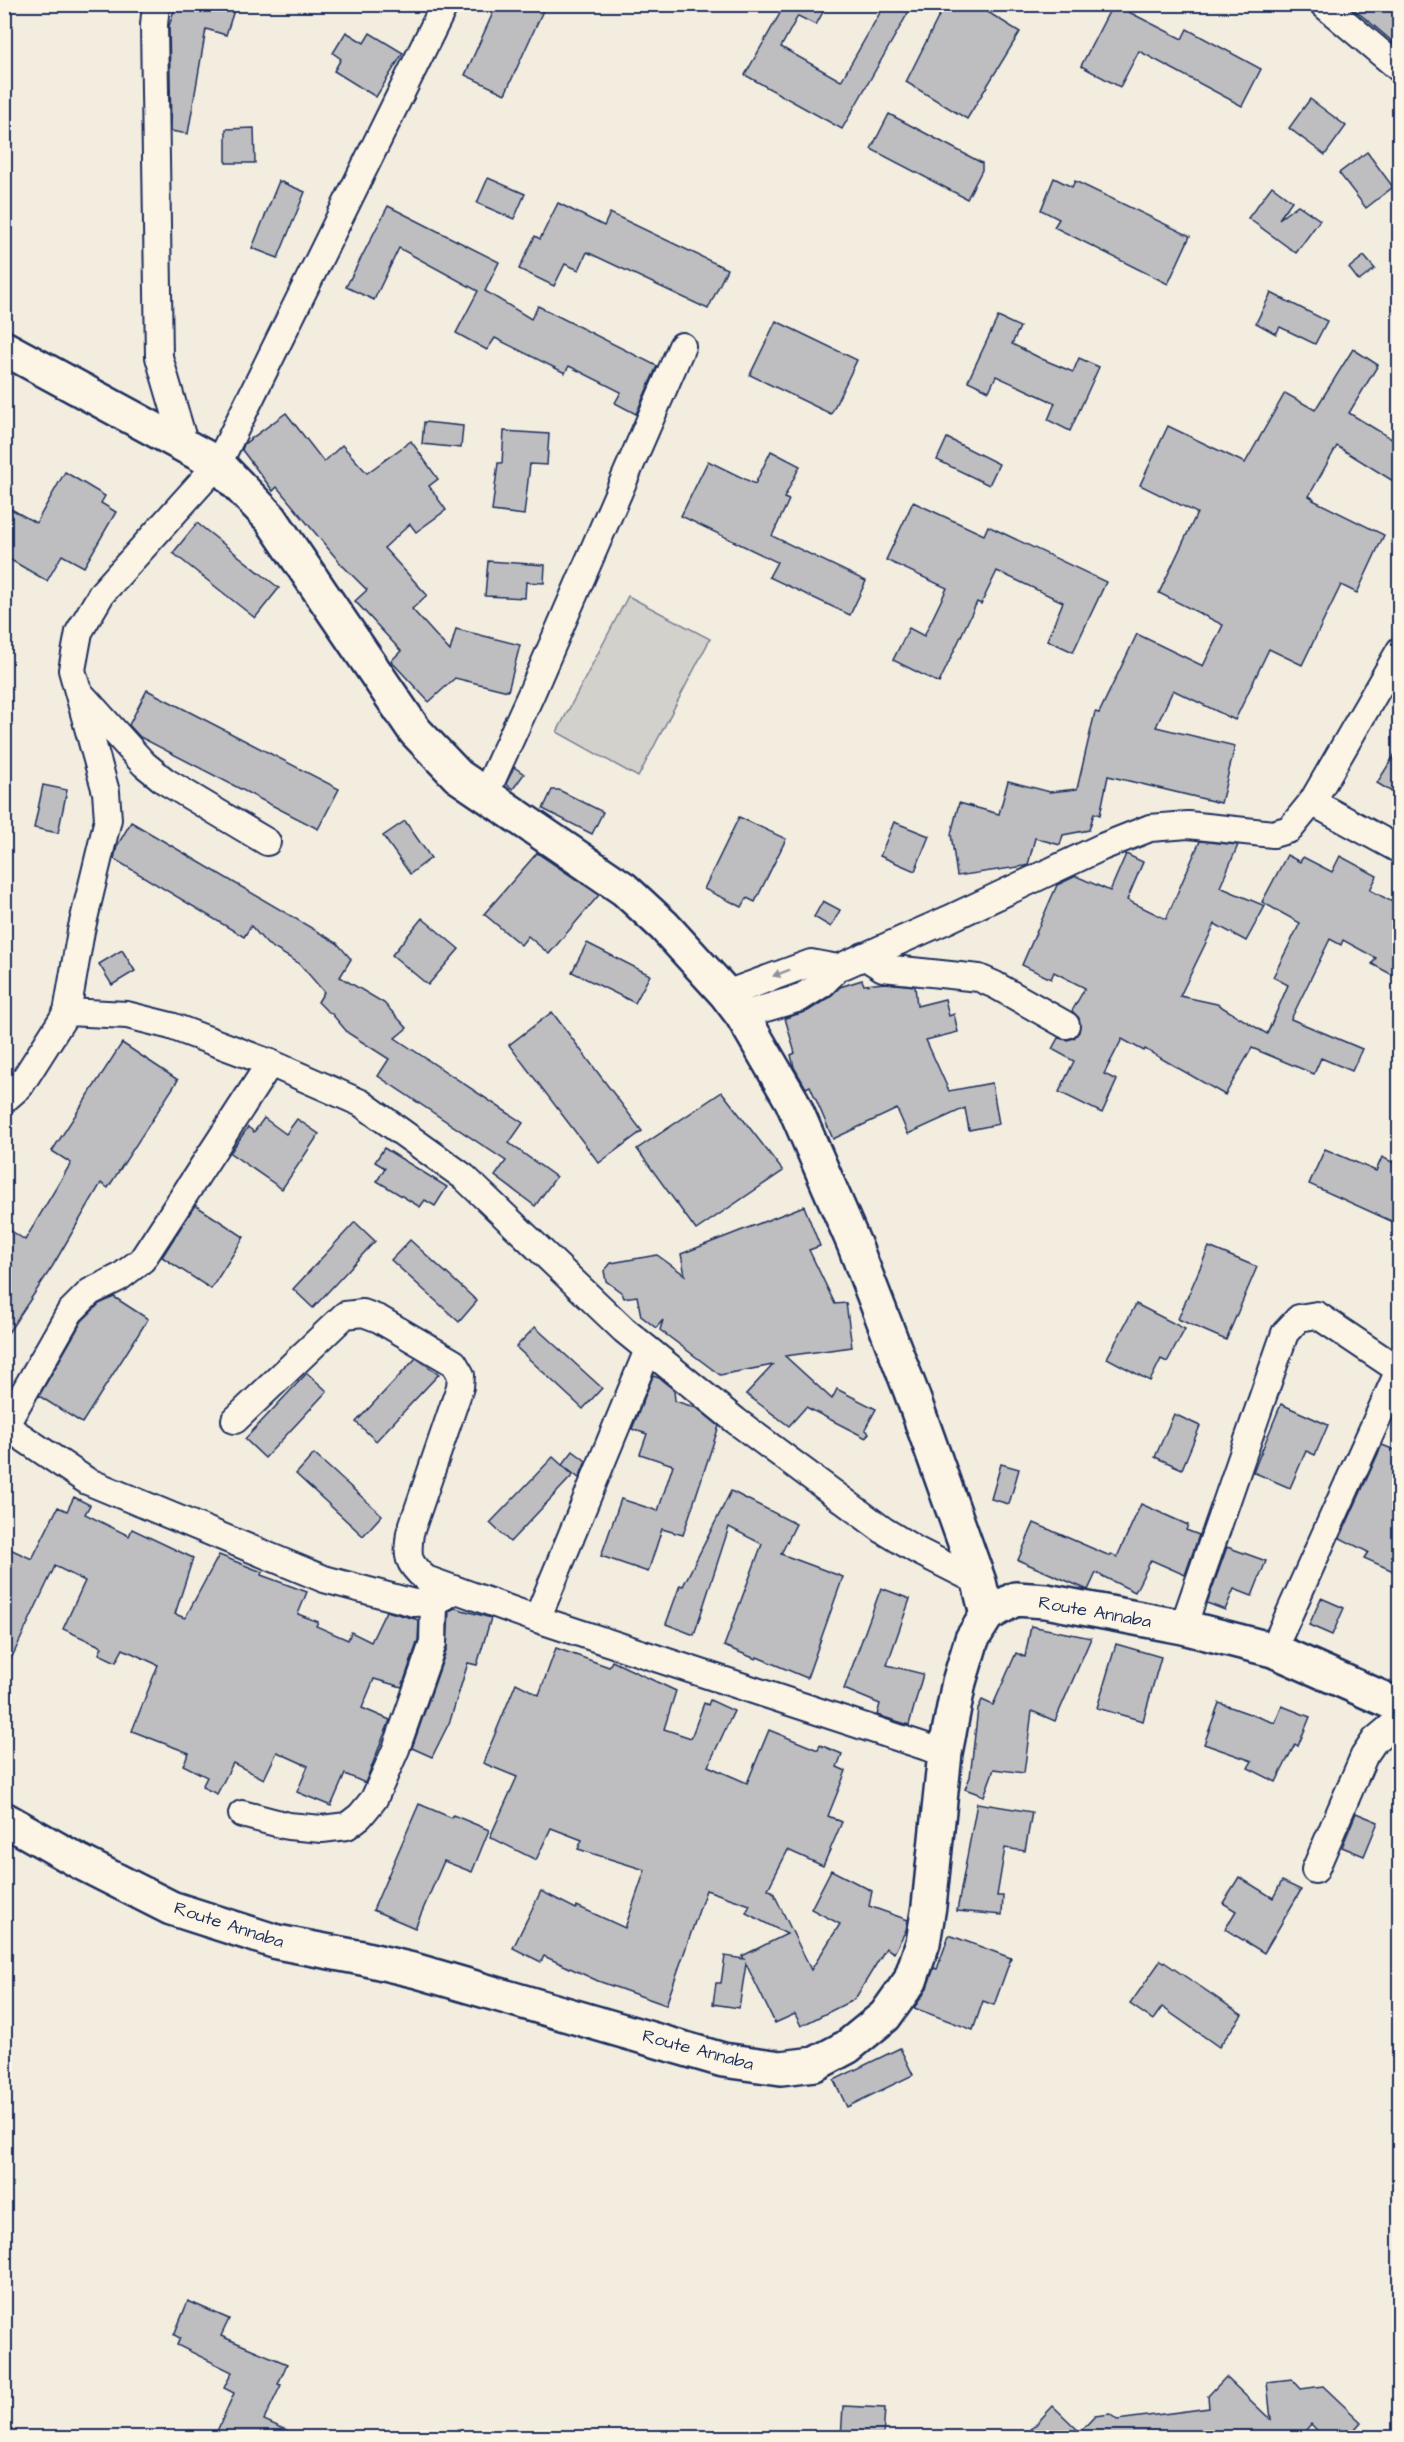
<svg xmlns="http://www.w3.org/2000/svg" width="1404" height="2442" font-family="'Architects Daughter',sans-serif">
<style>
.green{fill:#d3d1cc;stroke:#778095;stroke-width:1.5}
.building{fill:#bebec0;stroke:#1b2f5e;stroke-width:1.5}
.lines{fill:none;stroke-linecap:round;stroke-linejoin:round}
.street-casing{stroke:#1b2f5e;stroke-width:30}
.secondary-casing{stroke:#1b2f5e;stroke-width:38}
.street{stroke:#fcf5e5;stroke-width:26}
.secondary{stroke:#fcf5e5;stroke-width:33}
.oneway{fill:#8c92a2}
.labels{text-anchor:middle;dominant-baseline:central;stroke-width:4.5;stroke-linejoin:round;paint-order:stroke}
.street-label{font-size:18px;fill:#1b2f5e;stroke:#fcf5e5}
</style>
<rect width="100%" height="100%" fill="#f3ede0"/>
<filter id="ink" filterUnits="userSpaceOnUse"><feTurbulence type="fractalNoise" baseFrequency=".0167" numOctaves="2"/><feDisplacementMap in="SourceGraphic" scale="12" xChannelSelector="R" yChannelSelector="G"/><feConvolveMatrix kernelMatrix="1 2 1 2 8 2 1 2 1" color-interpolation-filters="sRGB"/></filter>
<g filter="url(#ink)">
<polygon class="green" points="628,596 710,639 638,777 557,732"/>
<g class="building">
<polygon points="176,4 236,4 226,35 206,29 188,134 171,131 169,26"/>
<polygon points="497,4 546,4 505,94 465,75"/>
<polygon points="775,4 813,4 824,10 816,25 798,16 781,47 841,81 885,4 913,4 842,129 745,75 783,8"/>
<polygon points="945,4 975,4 1020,32 967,119 906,82"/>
<polygon points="1113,4 1182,39 1187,29 1261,69 1242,106 1139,51 1120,87 1081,66"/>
<polygon points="1347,4 1400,4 1400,48 1366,19"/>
<polygon points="346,32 364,43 370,33 403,53 376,97 334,71 341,59 333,53"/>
<polygon points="1310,99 1346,126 1325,155 1289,128"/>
<polygon points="889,114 982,163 982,170 967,199 871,149"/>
<polygon points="254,128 255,163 226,163 226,129"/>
<polygon points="1367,152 1393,187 1366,208 1339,173"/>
<polygon points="488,178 525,194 514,219 477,203"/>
<polygon points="1054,178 1072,187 1075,181 1190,236 1168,284 1054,227 1059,219 1041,210"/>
<polygon points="279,181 305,192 278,258 252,248"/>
<polygon points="1272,186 1292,201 1279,219 1298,205 1320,220 1296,253 1248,218"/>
<polygon points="558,203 604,226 610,213 727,269 708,309 587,252 579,270 565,264 554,286 519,269 535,236 540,239"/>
<polygon points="388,206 499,262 485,291 531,319 538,306 657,366 636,414 615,403 621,392 569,366 565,373 495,338 487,350 456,333 478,291 399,248 374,300 346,287"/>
<polygon points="1364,256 1375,269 1359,281 1349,268"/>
<polygon points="1271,293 1327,321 1315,344 1280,327 1276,334 1256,323"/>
<polygon points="998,317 1020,327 1012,344 1042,359 1073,372 1079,358 1099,367 1070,431 1048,420 1055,403 996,376 989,391 968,381"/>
<polygon points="776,321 857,360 831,414 750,375"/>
<polygon points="1353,349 1378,365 1349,413 1400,444 1400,471 1393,481 1337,446 1309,496 1314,499 1313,500 1384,535 1357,593 1341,585 1302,665 1269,649 1235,720 1173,690 1156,727 1235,746 1221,803 1108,776 1100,815 1094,813 1089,830 1063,835 1060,845 1035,838 1028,865 1025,866 957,876 951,834 959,803 999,814 1008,781 1050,792 1077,789 1095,712 1099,713 1137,634 1203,666 1223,625 1159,593 1197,513 1140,485 1168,426 1245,463 1285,393 1315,410"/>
<polygon points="286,413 324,462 342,445 367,473 411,441 438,479 429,486 446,510 416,532 410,524 384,548 427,595 412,609 450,651 456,629 520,645 508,691 455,678 429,702 391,661 401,651 355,601 367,590 341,564 277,487 273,491 242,450 244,444"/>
<polygon points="424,422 463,426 461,448 422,444"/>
<polygon points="504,431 549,434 547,465 530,464 524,515 492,511 498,463 502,463"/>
<polygon points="947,438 999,464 989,485 937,460"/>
<polygon points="771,451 800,466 784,498 789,500 772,536 866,581 850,615 769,577 777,562 681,516 708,461 755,484"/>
<polygon points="65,472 105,496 101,503 116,512 84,567 62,555 47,581 4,556 4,505 36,523"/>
<polygon points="913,502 984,535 988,526 1106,582 1073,652 1047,640 1063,602 997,571 981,604 977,602 939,683 893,660 909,628 924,636 947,588 886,560"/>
<polygon points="197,523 279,588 255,618 173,553"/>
<polygon points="488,561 545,565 544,583 526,582 525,598 485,596"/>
<polygon points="147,690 339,789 318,829 140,737 129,725"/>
<polygon points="1400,746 1400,797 1377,783"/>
<polygon points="514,767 524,774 513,789 506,784"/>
<polygon points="43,785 67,790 58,833 34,828"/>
<polygon points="552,790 559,790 603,812 592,834 543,809"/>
<polygon points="739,817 786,839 755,902 747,898 742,907 704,889"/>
<polygon points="405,821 431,858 410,874 383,836"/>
<polygon points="131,822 337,943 351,959 340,977 384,1003 407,1028 395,1038 523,1123 509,1143 556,1177 535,1206 495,1176 506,1161 378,1076 389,1059 348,1033 332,1014 326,1010 318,1002 324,992 300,964 267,944 251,926 244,937 114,859 117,846"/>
<polygon points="894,822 929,836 915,871 880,856"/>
<polygon points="1200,841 1238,845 1220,887 1265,906 1246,941 1215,924 1180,996 1217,1004 1267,1034 1288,985 1273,977 1300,923 1262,902 1287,855 1300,862 1303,857 1332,872 1340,856 1377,876 1370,890 1400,906 1400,979 1372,964 1376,958 1343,940 1341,945 1330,939 1291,1019 1362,1049 1352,1071 1321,1058 1314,1074 1252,1048 1225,1095 1145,1049 1144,1051 1122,1039 1104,1074 1117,1080 1102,1113 1059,1092 1074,1061 1052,1049 1058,1038 1067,1040 1074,1038 1079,1032 1079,1018 1072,1011 1085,988 1054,972 1051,979 1022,965 1057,885 1076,876 1110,891 1126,854 1143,862 1127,900 1166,919"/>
<polygon points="537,853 599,895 549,954 528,936 521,945 484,914"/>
<polygon points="823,901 840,910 831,927 814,917"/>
<polygon points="422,918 459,949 428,985 392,955"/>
<polygon points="587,943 650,975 635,1003 572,972"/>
<polygon points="122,950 135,971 112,985 99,964"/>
<polygon points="862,980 864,985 885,983 915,986 917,1006 945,999 949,1016 954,1014 958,1032 926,1040 949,1091 992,1083 999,1124 969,1130 965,1108 908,1134 897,1109 833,1139 810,1086 806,1088 794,1067 791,1055 795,1053 785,1018 808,1011 830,997 840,987"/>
<polygon points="552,1012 642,1131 599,1163 509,1045"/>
<polygon points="122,1043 178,1080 108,1188 101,1183 52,1267 4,1339 4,1226 25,1240 71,1163 52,1151"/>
<polygon points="722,1092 783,1171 696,1230 637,1149"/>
<polygon points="264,1118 286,1134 297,1119 319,1134 282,1189 230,1153 248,1127 254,1132"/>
<polygon points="384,1148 447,1187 435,1206 425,1200 420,1207 377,1181 385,1168 375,1162"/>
<polygon points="1325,1149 1376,1171 1382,1157 1400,1166 1400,1225 1309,1184"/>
<polygon points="195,1205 244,1237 211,1289 162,1257"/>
<polygon points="804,1206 820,1246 809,1250 835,1304 846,1303 852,1347 785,1356 832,1399 837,1389 876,1409 865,1429 869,1433 866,1438 806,1407 789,1426 746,1394 773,1365 720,1375 660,1330 663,1320 656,1328 641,1316 637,1296 624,1298 622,1293 606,1281 604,1271 611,1263 657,1255 685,1275 681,1254"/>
<polygon points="355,1222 375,1241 313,1308 293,1289"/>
<polygon points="410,1240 477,1301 459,1322 391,1260"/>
<polygon points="1209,1247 1257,1267 1226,1340 1178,1319"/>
<polygon points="114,1297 148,1319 82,1423 39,1396 82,1321 99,1304"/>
<polygon points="1136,1304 1185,1329 1167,1362 1161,1359 1150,1381 1107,1358"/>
<polygon points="535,1327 602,1388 583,1409 516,1347"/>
<polygon points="416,1358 439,1374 376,1441 356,1422"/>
<polygon points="307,1373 327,1391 265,1458 245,1439"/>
<polygon points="653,1376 659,1378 674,1390 675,1401 697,1408 719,1426 683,1535 662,1529 648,1572 601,1556 621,1499 658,1511 673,1465 640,1454 647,1434 632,1429"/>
<polygon points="1281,1404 1328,1425 1315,1455 1306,1451 1290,1488 1253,1472"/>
<polygon points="1174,1414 1200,1426 1182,1469 1155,1457"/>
<polygon points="1382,1445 1400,1452 1400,1574 1364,1558 1368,1552 1340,1538"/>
<polygon points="573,1451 586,1461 579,1478 562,1465"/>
<polygon points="314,1454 382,1515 363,1536 296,1474"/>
<polygon points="553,1457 573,1475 510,1542 490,1523"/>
<polygon points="1001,1464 1019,1469 1009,1504 991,1499"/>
<polygon points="731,1491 796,1524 781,1554 843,1577 807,1678 757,1657 756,1659 724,1646 762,1544 729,1527 694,1635 666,1624 680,1585 683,1586"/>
<polygon points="74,1497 90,1505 85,1514 129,1536 132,1529 193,1558 175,1614 185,1618 219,1555 262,1572 261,1575 307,1592 298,1614 318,1622 316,1626 348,1640 351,1632 371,1642 386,1611 419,1620 418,1640 402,1687 374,1679 362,1708 390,1720 365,1783 345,1774 331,1806 297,1792 308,1766 277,1752 264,1779 233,1763 217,1794 202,1787 207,1777 183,1765 189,1753 132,1731 158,1665 123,1649 116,1662 99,1654 102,1647 63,1629 85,1581 55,1566 4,1674 4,1561 10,1549 32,1559 58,1507 67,1511"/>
<polygon points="1141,1504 1188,1525 1186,1530 1199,1535 1185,1575 1151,1560 1135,1592 1096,1573 1088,1590 1018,1560 1034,1523 1110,1556 1111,1554 1117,1557"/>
<polygon points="1227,1547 1266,1561 1252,1596 1234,1589 1225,1610 1207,1603"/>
<polygon points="881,1588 910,1599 887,1665 923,1674 909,1725 877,1715 880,1704 844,1689"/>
<polygon points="1321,1598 1344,1608 1332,1635 1309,1625"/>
<polygon points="455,1608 491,1618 477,1665 468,1663 450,1721 432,1757 412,1748 447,1648 449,1611"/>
<polygon points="1031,1626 1091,1638 1055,1721 1032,1711 1024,1773 994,1769 984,1796 965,1789 970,1777 978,1709 982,1700 993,1705 1016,1653 1025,1657"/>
<polygon points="1116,1644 1161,1657 1143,1721 1097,1708"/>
<polygon points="556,1648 609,1667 612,1661 676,1691 664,1729 691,1738 704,1703 708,1705 710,1700 734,1711 708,1766 747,1783 769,1730 818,1750 820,1745 842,1754 837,1767 846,1771 828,1816 842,1822 823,1866 788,1850 768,1889 773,1892 811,1970 840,1924 811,1909 831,1870 872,1891 869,1906 908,1920 906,1930 894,1953 886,1948 855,1999 801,2026 795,2014 775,2023 746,1964 739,2008 713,2004 716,1983 721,1983 725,1956 744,1959 742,1956 787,1934 746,1913 750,1905 706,1890 666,2005 598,1981 544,1956 541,1962 513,1948 541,1891 576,1909 577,1906 625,1928 645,1870 578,1849 582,1840 551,1828 536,1860 490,1837 517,1777 483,1763 516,1683 539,1695"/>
<polygon points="1219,1703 1275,1723 1282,1706 1310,1717 1298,1746 1295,1744 1276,1782 1248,1768 1252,1761 1204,1744"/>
<polygon points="977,1803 1032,1812 1025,1851 1005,1848 997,1896 1003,1896 1002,1915 957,1911"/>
<polygon points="419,1804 452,1818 453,1815 489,1830 472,1872 444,1861 415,1928 373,1910"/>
<polygon points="1356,1813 1378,1822 1364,1856 1342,1847"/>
<polygon points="1239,1877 1273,1898 1282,1881 1301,1890 1264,1953 1225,1929 1236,1911 1223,1903"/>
<polygon points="949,1935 1011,1958 994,2005 983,2001 973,2030 914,2008 925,1992 934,1968 937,1969"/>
<polygon points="1161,1960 1242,2015 1219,2047 1162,2007 1153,2020 1130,2004"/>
<polygon points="900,2048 913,2075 847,2107 834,2080"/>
<polygon points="188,2301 229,2319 221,2336 287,2364 278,2384 281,2385 264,2420 304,2438 214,2438 234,2393 224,2388 232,2372 177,2345 180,2338 174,2335"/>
<polygon points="1226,2377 1271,2420 1267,2382 1292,2379 1301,2389 1323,2386 1361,2422 1347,2438 1325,2438 1311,2424 1299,2438 1023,2438 1053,2406 1080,2432 1095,2416 1110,2414 1117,2420 1209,2408 1208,2396"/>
<polygon points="843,2406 885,2408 883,2438 841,2438"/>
</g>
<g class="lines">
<defs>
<g id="street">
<polyline points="156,4 154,25 159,357 185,446"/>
<polyline points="1323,4 1400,69"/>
<polyline points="79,692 144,764 165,781 267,842"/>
<polyline points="485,795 532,692 682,346"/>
<polyline points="1312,802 1400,850"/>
<polyline points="864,956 883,968 979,978 995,985 1066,1025"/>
<polyline points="726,994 811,963 838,968"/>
<polyline points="67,1012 81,931 108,819 106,792 72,670 79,632 102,593 218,464 445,4"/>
<polyline points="742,1015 800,998 822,984 838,968 949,919 1102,847 1150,828 1188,825 1273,834 1290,829 1312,802 1400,650"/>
<polyline points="4,1100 20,1086 67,1012 127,1015 171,1026 270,1063 361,1103 464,1177 624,1330 736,1421 883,1530 916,1550 979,1582"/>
<path d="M235,1420L345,1315L363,1313L379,1319L454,1363L461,1375L460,1387L410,1533C407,1557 407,1563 426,1579L537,1619L945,1753"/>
<polyline points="4,1425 87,1481 324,1579 414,1603 434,1602 456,1590"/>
<polyline points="5,1426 70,1312 90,1292 120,1277 142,1260 270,1063"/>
<polyline points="537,1619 648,1350"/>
<polyline points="1183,1627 1285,1333 1299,1318 1317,1315 1399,1370"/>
<polyline points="1273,1650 1400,1368"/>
<polyline points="242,1814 288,1826 322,1829 347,1826 360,1816 374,1799 396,1749 433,1643 434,1602"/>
<polyline points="1315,1870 1364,1756 1375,1740 1400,1719"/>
</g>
<g id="secondary">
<polyline points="4,348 218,464 271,519 415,731 458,776 624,889 664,926 726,994 742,1015 792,1101 854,1244 910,1389 979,1582 987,1615"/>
<polyline points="4,1819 80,1862 171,1908 277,1942 362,1958 417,1971 723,2060 781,2068 815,2064 847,2047 885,2016 910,1981 923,1943 929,1906 945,1753 959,1682 972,1639 987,1615 1015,1599 1046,1601 1183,1627 1273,1650 1400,1706"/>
</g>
</defs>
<use href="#street" class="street-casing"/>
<use href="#secondary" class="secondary-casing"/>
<use href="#street" class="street"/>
<use href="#secondary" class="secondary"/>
</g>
<defs><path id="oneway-solid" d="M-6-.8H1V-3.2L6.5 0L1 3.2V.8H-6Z" transform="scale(1.5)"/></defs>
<use class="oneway" href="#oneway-solid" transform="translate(781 973) rotate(159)"/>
</g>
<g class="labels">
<g class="street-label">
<text transform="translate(1095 1612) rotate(10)">Route Annaba</text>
<text transform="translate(229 1925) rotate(18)">Route Annaba</text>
<text transform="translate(698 2050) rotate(15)">Route Annaba</text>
</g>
</g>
<rect width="1404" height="2442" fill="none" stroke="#fcf5e5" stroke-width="24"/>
<rect x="12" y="12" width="1380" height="2418" fill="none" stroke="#1b2f5e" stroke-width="2" filter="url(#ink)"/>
</svg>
